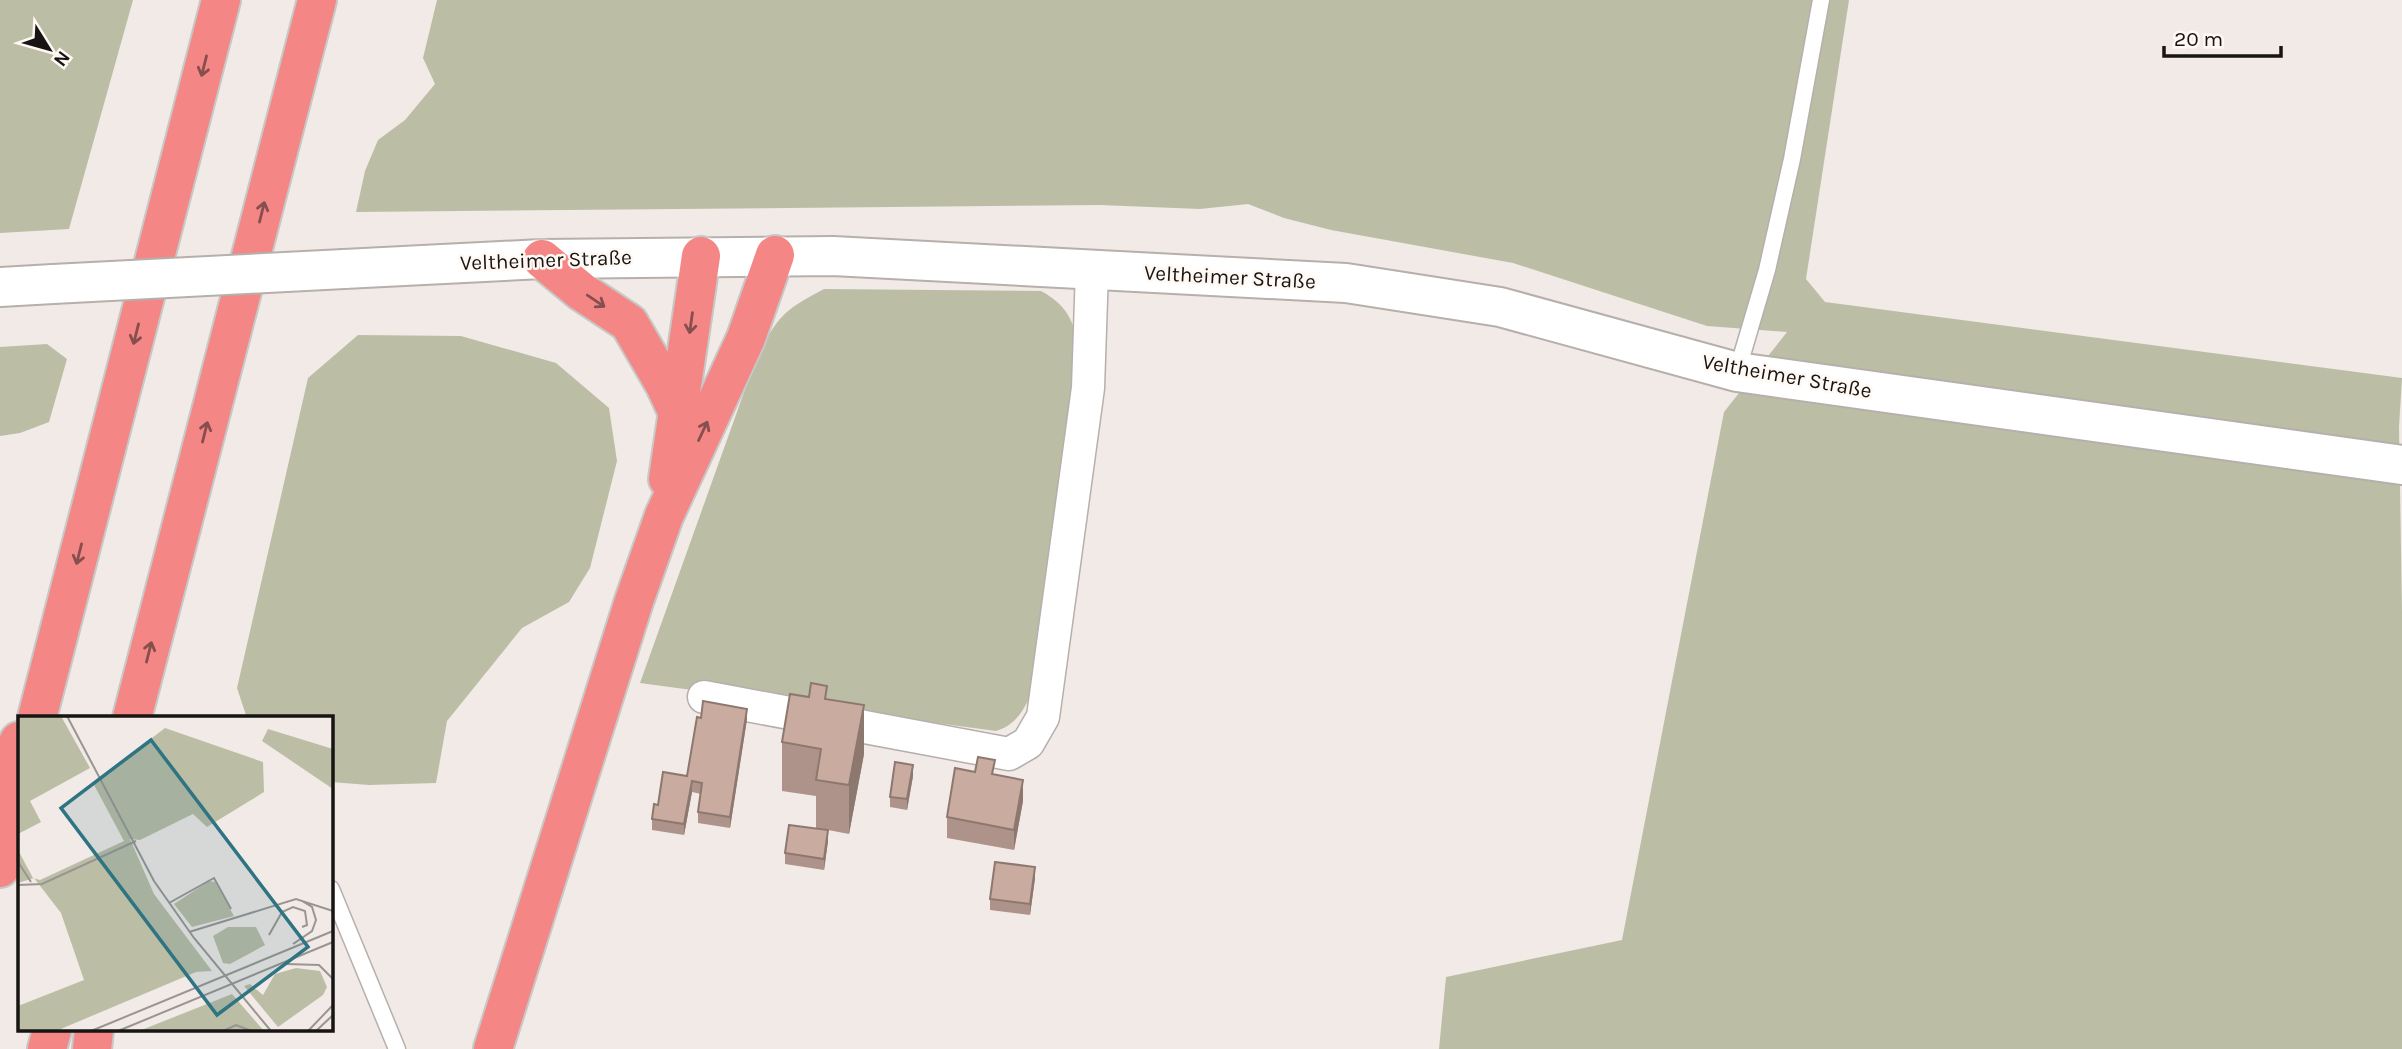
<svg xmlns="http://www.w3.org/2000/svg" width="2402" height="1049" font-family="Karla,sans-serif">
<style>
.green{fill:#bbbea5}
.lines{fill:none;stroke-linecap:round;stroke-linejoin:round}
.service-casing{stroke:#b6afab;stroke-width:19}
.minor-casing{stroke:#b6afab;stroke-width:35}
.secondary-casing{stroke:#b6afab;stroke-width:42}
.motorway-casing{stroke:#c7c7c6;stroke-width:42}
.service{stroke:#fff;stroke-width:16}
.minor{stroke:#fff;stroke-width:32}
.secondary{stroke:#fff;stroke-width:38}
.motorway{stroke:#f48785;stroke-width:38}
.secondary-bridge-casing{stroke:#b6afab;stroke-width:42;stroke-linecap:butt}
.secondary-bridge{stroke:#fff;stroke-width:38}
.wall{fill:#ae938a}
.shaded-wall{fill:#8d7870}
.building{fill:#caaba0;stroke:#8d7870;stroke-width:2}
.oneway{stroke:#864e4c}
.labels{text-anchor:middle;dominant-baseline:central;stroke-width:5;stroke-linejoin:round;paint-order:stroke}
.street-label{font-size:21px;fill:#171513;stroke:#fff8f3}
.inset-road{fill:none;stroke:#9a9592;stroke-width:2}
.view{fill:#2e7482;fill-opacity:0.15;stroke:#2e7482;stroke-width:3.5}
.inset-edge{fill:none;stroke:#171513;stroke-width:3.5}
</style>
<rect width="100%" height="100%" fill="#f2eae6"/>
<g class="green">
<polygon points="0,0 133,0 69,229 0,233"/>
<polygon points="437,0 1849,0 1806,279 1825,302 2402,378 2399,427 2402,612 2402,1049 1439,1049 1446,977 1622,940 1724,412 1787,332 1707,326 1513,263 1331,230 1284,218 1248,204 1200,209 1100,205 356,212 365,171 378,140 405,120 435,84 423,58"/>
<path d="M824,289L1041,291C1071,307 1075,326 1080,357L1033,689C1025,709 1016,725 996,731L640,683L757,356C778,316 784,310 824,289Z"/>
<polygon points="358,335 461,336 556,363 609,408 617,461 590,568 569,602 522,628 447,721 436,783 369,785 331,782 331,718 247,718 237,688 308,378"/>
<polygon points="47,344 67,359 49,422 20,433 0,436 0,347"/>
</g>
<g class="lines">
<defs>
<g id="service">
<polyline points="1737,372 1767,270 1792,159 1821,0"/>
<polyline points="331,889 397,1049"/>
</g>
<polyline id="minor" points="704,697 1009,754 1028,743 1043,717 1088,388 1092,270"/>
<g id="secondary">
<polyline points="344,269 542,259 833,256 1346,283 1500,307 1737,372 2402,465"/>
<polyline points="0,287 53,284"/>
</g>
<g id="motorway">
<polyline points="542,259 582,292 629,323 665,385 677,411"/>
<polyline points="668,479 701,256"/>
<polyline points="37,718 221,0"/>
<polyline points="132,718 317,0"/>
<polyline points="0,779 19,741"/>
<polyline points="0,868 19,791"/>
<polyline points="47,1049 52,1030"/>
<polyline points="92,1049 94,1030"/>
<polyline points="493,1049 634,601 664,516 746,338 775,255"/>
</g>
</defs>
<use href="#service" class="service-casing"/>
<use href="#minor" class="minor-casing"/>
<use href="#secondary" class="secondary-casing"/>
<use href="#motorway" class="motorway-casing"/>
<use href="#service" class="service"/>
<use href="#minor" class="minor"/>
<use href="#secondary" class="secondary"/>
<use href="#motorway" class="motorway"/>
<defs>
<polyline id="secondary-bridge" points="53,284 344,269"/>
</defs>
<use href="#secondary-bridge" class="secondary-bridge-casing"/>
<use href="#secondary-bridge" class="secondary-bridge"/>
</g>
<g class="wall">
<polygon points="827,699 864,754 849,834 828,830 828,841 824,870 785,864 785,853 816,828 816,796 782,791 782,742"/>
<polygon points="701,718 747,719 730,828 698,823 698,812 701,794 692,792 684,835 652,830 652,819 658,805 687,776"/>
<polygon points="995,775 1023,801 1014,850 947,838 947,817"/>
<polygon points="913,776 907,810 890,807 890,797"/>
<polygon points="1035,878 1030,915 990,910 990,899"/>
</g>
<g class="shaded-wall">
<polygon points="864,705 864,754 849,834 849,785"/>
<polygon points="747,709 747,719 730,828 730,817"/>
<polygon points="913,765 913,776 907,810 907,799"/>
<polygon points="1023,780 1023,801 1014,850 1014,830"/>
<polygon points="692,781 692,792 684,835 684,824"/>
<polygon points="828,830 828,841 824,870 824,859"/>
<polygon points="1035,867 1035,878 1030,915 1030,904"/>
</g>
<g class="building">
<polygon points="811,683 827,686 825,699 864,705 849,785 816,780 821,749 782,742 790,694 809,697"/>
<polygon points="703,701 747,709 730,817 698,812 702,783 692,781 684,824 652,819 654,804 658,805 663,772 687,776 697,717 701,718"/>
<polygon points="978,757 995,760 992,774 1023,780 1014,830 947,817 955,768 975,772"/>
<polygon points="895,762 913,765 907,799 890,797"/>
<polygon points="789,825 828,830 824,859 785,853"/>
<polygon points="995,862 1035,867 1030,904 990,899"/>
</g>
<defs><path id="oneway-shaft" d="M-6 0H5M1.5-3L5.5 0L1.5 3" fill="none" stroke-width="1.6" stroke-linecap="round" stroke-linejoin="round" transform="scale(1.75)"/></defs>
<g class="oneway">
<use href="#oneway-shaft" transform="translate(204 66) rotate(104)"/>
<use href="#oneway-shaft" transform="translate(262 212) rotate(-76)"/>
<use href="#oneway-shaft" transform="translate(596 301) rotate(34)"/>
<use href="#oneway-shaft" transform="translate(691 323) rotate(98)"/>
<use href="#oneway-shaft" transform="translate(136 334) rotate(104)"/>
<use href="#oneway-shaft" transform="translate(703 431) rotate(-65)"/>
<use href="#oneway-shaft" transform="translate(205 432) rotate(-76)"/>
<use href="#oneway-shaft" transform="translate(79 554) rotate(104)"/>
<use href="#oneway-shaft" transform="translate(149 652) rotate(-76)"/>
</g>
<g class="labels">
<g class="street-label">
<text transform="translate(546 260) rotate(-2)">Veltheimer Straße</text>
<text transform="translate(1230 277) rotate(3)">Veltheimer Straße</text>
<text transform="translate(1787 376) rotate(10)">Veltheimer Straße</text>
</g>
</g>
<g transform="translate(18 716)">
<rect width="315" height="315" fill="#f2eae6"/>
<path d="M0,0H43L72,52L12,85L23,106L0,118ZM147,12L245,46L246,76L189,111L175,98L122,124L112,123L136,178L194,255L178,256L38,315H0V290L66,264L43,197L16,162L0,167V134L15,162L22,164L106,125L75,67ZM250,13L315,33V73L244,25ZM191,165L197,166L216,200L174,211L156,188ZM210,211H238L247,229L212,248L205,247L195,220ZM278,252L302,255L309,271L305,279L260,311L226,270L232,268L245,279L257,258ZM214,278L246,315H121Z" fill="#bbbea5"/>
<path class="inset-road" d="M49,0L136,165L176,222L253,315M0,146L13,166M0,169L24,168L118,125M151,187L196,162L213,193M171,216L278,183L315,195M251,219L264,196L275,191L287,195L289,209L284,211M275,228L294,215L298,204L294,191L284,185M268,248L301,249L315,263M73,315L315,215M100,315L315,226M205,315L218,309L234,315M290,315L315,289M298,315L315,299"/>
<path class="view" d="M133,24L290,231L199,299L43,92Z"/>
<rect width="315" height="315" class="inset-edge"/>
</g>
<g transform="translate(49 49) rotate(127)" stroke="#fff8f3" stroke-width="5" paint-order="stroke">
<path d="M0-5L12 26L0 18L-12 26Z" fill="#171513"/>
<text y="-10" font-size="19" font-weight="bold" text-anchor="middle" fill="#171513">N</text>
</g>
<path d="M2164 46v10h117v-10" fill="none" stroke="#171513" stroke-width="3.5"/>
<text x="2174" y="46" font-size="21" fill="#171513" stroke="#fff8f3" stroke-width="5" paint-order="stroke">20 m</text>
</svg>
